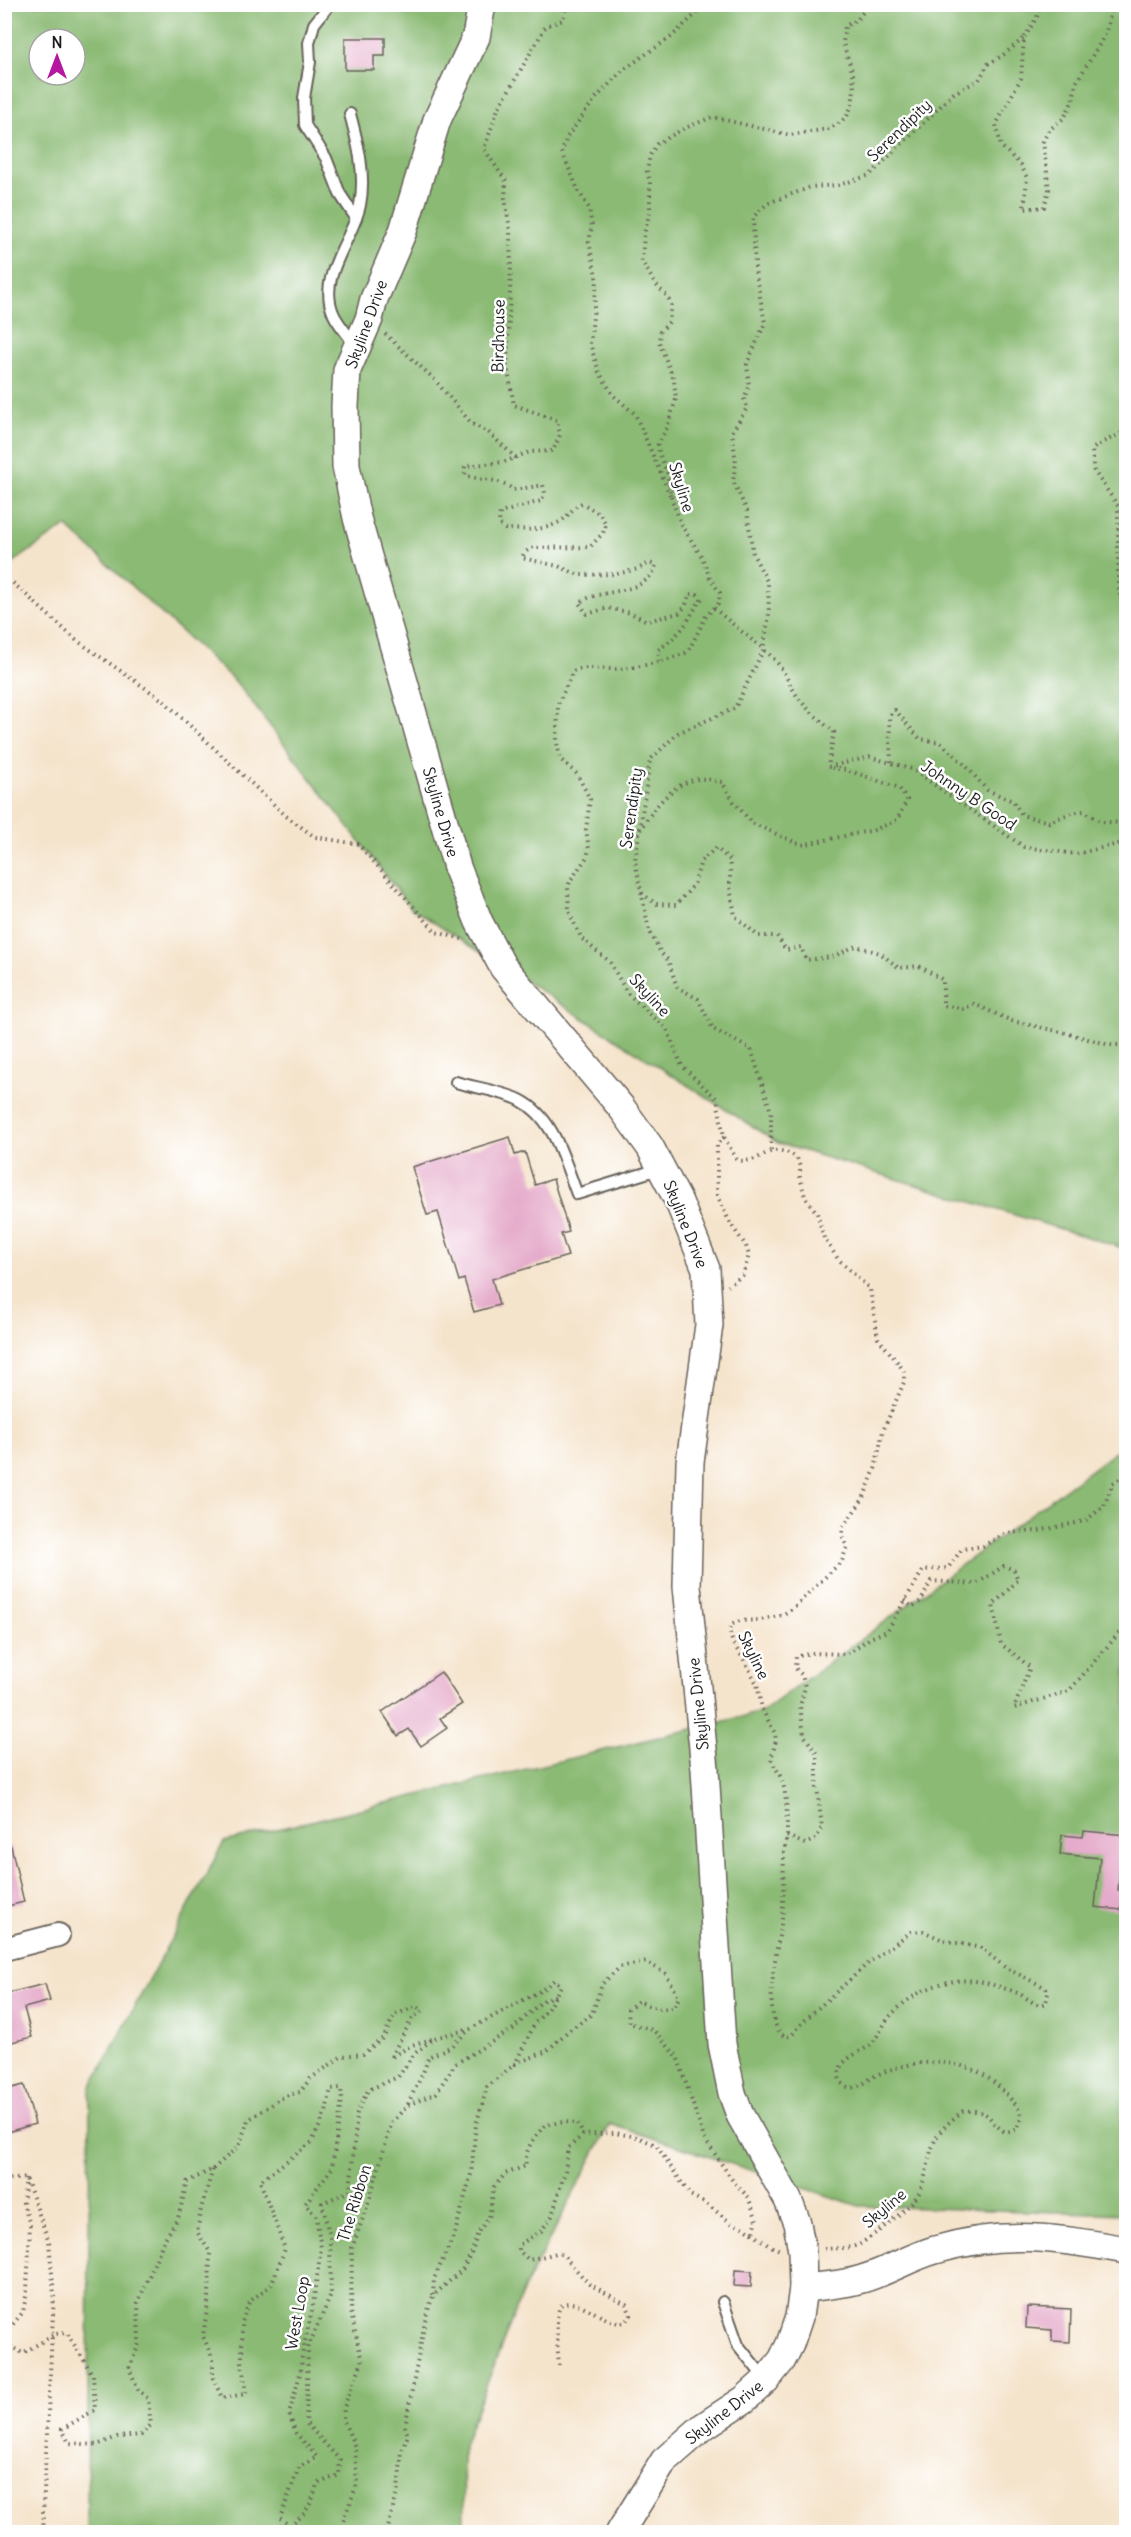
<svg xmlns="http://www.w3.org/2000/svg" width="1131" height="2537" font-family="Delius,sans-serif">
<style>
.forest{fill:#8aba73;stroke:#536b48;stroke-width:1.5;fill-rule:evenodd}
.building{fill:#e5abca}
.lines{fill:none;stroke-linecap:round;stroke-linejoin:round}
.service-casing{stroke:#68625a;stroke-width:14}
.minor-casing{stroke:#68625a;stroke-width:26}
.tertiary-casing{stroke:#68625a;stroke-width:30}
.path{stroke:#68625a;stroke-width:4;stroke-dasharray:1.5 4.5;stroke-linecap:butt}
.service{stroke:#fff;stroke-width:10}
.minor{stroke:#fff;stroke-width:22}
.tertiary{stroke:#fff;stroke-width:27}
.labels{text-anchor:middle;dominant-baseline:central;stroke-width:5;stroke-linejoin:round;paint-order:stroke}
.street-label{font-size:16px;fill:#1c1c1c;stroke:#fff}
</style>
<rect width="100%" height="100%" fill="#fff"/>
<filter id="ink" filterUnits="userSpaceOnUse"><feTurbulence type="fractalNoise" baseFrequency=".0167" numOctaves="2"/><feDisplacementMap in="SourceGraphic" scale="12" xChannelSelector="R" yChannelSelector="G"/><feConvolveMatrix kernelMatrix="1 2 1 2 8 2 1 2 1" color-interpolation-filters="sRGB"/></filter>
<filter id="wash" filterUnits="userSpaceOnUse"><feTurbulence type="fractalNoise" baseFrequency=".008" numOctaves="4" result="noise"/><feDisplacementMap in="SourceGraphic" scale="24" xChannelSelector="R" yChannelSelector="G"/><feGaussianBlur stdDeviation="1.35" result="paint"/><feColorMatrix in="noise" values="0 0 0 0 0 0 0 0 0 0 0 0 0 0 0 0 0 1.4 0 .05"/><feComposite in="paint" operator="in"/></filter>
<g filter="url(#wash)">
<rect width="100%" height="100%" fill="#f5e4cc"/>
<g class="forest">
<path d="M5,5H1126V1249L778,1143L411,908L236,682L66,526L5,568ZM39,39H75V75H39Z"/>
<polygon points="1126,1444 1126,2214 859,2206 610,2124 525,2286 463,2445 464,2532 87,2532 90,2089 224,1842 762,1712"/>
</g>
<g id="blocks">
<g class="building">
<polygon points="345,38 385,38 385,56 374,56 374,70 345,70"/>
<polygon points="510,1137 515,1155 525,1152 535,1185 553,1179 569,1232 561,1234 568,1256 492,1279 499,1305 474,1312 464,1279 459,1281 438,1212 427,1215 412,1167"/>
<polygon points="441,1672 462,1704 440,1718 447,1728 421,1746 409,1729 398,1736 382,1712"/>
<polygon points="1084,1831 1126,1835 1126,1850 1122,1849 1118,1890 1123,1891 1121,1910 1095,1907 1100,1858 1060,1854 1062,1835 1083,1837"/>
<polygon points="11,1846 24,1902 4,1907 4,1847"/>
<polygon points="45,1984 50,2001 24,2008 32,2037 4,2044 4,1994"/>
<polygon points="24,2085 35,2124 4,2133 4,2090"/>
<polygon points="735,2270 752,2271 751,2287 734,2286"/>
<polygon points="1027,2307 1071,2309 1070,2342 1052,2341 1052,2330 1026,2328"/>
</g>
</g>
</g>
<g filter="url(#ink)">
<use href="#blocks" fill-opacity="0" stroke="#68625a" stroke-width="1.5"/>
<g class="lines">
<defs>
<g id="service">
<polyline points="330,4 314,24 309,43 310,62 304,98 305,125 326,158 340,194 356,218"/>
<path d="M350,114C358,144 366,174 360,205C353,240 316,277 334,315C339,325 348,335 355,345"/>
<path d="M456,1082C476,1088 501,1091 520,1100C555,1118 564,1161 577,1194L662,1168"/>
<polyline points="723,2302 738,2345 766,2380"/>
</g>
<polyline id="minor" points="4,1949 58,1935"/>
<g id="tertiary">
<polyline points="482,4 476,37 437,120 403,231 374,299 369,319 347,370 345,406 346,466 357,518 457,867 479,922 503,967 621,1107 650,1147 679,1202 706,1269 709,1325 690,1462 687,1586 705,1769 722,2044 732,2093 740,2115 788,2200 797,2223 802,2251 803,2288 799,2317 790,2344 782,2360 766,2380 745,2399 704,2426 664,2461 620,2532"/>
<path d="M803,2288C822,2286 843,2285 862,2279C887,2272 910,2257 935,2250C1004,2229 1058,2238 1126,2250"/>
</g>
</defs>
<use href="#service" class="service-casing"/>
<use href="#minor" class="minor-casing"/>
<use href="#tertiary" class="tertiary-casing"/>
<g class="path">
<path d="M567,4L563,20L546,26L498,109L484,149L506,181L505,198L510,230L511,267L507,366L514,405L557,420L560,435L553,451L529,452L504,462L465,466V475C481,481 502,478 513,490L543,485L545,493L541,501L500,513L499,524L505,529C523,530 545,531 561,521C570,515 572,507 582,503L600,514L606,524L603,533L590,547L531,548L524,553L522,558L558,566L579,575L617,574L638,569L649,563L656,565C647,597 601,587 579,603L587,614L608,608L631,613L647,621L679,613L685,607L690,594H697L701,600C695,607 692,614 687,622C680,633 669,642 658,650L660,662"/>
<polyline points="1041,4 1037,17 1024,38 1021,78 996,125 1001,146 1021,165 1027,178 1024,209 1044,207 1049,190 1043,141 1049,130 1064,118 1073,100 1076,83 1105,35 1113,4"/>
<polyline points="385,334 434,379 472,424 488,432 517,459"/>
<path d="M1126,429C1116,439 1103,439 1092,450L1094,471L1118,506V586L1126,620"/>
<polyline points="670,495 635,414 613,395 599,372 590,344 597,281 589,242 592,226 589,208 579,192 562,152 567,137 595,99 623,70 671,37 700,10 699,4"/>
<polyline points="13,583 76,640 164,701 286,816 315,837 358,844 436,932 462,939"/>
<path d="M714,608C733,625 753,640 771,656C785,669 789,686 800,700C810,712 822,722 834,732L828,767L870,757L912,769L1024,847L1076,854L1126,842"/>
<polyline points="891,762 889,716 895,710 920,739 940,742 966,766 987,790 1013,801 1022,815 1049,822 1071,813 1084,811 1102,822 1126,823"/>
<path d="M640,830C653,809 672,783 698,779C706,778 714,781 722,782L734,802L752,823L801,845L874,830L897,820L907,800L899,788L847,770L832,768"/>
<polyline points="642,893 656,904 676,905 694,885 701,861 716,848 730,860 730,887 735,916 758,936 777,936 786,950 801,947 806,960 832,957 856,946 880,953 899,968 919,966 943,980 943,1005 963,1009 974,1004 1012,1021 1066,1033 1110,1045 1126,1045"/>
<polyline points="724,1137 717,1144 717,1195 730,1223 746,1246 749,1255 743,1275 728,1286"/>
<polyline points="771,1150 771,1112 751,1049 713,1029 698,999 677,987 668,960 661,953 649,930 635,861 650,760 678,733 735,708 763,651 769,614 768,583 753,554 747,511 733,481 736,463 732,432 747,408 744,398 749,387 747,364 765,323 755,270 753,217 768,203 811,187 839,185 870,175 954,93 979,80 988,64 1002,56 1024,38"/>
<polyline points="905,1600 912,1607 921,1601 931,1581 976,1584 1004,1566 1014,1570 1018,1580 993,1605 1001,1644 1030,1667 1014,1708 1069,1691 1126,1625"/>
<polyline points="787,1836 805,1844 816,1839 822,1827 817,1788 817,1754 804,1735 800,1706 805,1687 802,1675 795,1668 796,1657 810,1653 847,1654 870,1638 887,1631 923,1570 948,1568 962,1549 983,1546 1006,1533 1038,1531 1085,1521 1104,1506 1113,1483 1126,1475"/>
<path d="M408,2104C414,2089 425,2073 428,2057L450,2047L468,2031"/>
<polyline points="213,2169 239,2146 248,2120 285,2096 300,2092 310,2079 342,2056 363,2054 384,2037 394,2015 417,2006 422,2011 412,2019 390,2058 412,2045 432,2039"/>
<path d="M26,2178L23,2203L30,2225L27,2291L23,2312L9,2329L11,2347L23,2353L55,2334L67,2333L93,2375L95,2410L62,2429L69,2443L97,2445L117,2437L141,2435L151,2425L148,2399L138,2389L129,2368L139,2344L138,2303L164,2240L178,2218L187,2182L213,2169L201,2209L197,2232L210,2252L209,2297L203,2336L213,2360V2378L222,2398L246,2394L242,2362V2322L249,2302L271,2285L285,2249L260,2181L312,2142L326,2112L331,2089L341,2088L342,2099L332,2168L305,2204L316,2216L321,2248L313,2305L302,2355L301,2371L289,2414L296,2433L317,2457L299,2467L280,2518L290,2526C306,2514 312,2504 317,2484L339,2475L340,2460L306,2423L308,2347L331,2295L330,2238L322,2203L350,2191L357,2113L368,2090L398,2077L414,2054L434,2038L470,2029L542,1990L554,1980L561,1986L547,2010L535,2023L515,2064L547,2051L567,2032L592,2014L602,1984L620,1967L647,1962L666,1974L679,1997L674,2008L658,2009L638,2001L628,2009L629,2023L653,2030L677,2056L704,2138L733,2181L748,2197L757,2220L753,2233"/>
<polyline points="4,2180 26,2178 49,2242 54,2294 42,2532"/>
<path d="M824,2249C835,2248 850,2249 860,2244C873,2236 913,2206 919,2193C936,2153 921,2142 963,2111C993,2109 986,2120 1005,2132L1016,2130L1021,2119C1022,2108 1009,2098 1002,2090C972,2056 918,2057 879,2074C871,2077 864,2085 855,2087C847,2089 840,2084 839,2076C838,2059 860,2053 870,2045C879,2036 883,2024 891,2015C917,1988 953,1973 990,1984C1000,1987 1011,1990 1020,1994C1027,1998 1032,2003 1040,2005L1046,2003L1048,1993L1046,1988L1006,1968L981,1948L943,1940L923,1931L911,1932L871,1961L807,2018L792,2035L786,2037C758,2023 779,1944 782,1918C784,1896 783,1875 784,1853C785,1847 786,1841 787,1835C787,1818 787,1796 782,1780C779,1772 774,1767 771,1759L776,1741L775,1733L762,1709L757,1684L743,1658L733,1644L729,1630L732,1624L740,1621L761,1620L782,1615L792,1609L842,1561L847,1547L842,1535L843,1527L863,1499L875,1469L883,1431L904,1382V1372L899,1364L878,1338L870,1289L838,1259L824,1238L817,1213L805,1197L800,1177V1167L797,1158C768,1138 763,1166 737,1160L724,1137L717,1099L682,1066L667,1029L627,993L610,962L582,939L575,925L569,912L568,888L570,881L587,857L589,849L586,830L590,799L577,774L560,759L557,742L558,704L573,671C586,665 604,670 619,669C643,667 665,661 688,652L706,616L719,603L720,593L710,578L702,557L682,526L672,500L667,472L659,453L658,444L667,428L676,399L674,380L659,342L660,332L669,322L671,305L668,297L655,284L642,261L644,234L650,211V182L647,171L650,155L657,144L683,129L712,117L790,135L828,129L838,124L847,116L852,105L854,90L853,74L843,43L845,26L857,20L869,4"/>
<polyline points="433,2295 434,2279 455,2233 471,2174 476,2125 487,2087 515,2064"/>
<path d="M559,2365C558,2350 553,2314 562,2304C585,2298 601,2324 624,2323L631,2315L626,2304L589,2284L563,2255L557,2253L529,2260L519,2251V2245L541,2231L552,2216L565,2171L568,2148L583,2135L615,2133L637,2137L656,2145L690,2195L707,2204L731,2223L747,2229L768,2245L780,2250"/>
<polyline points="339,2532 357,2484 355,2447 343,2419 344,2407 362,2362 351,2313 352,2248 368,2204 392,2122 408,2105 436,2093 455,2064 513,2029 542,2001 557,1995"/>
<path d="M387,2532L398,2489L402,2451L408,2435L405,2427L426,2316L433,2296L462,2270L472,2252L478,2232L489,2218L494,2187L505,2174L526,2166C524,2149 534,2138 545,2125L563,2122L578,2123L583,2135"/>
</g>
<use href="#service" class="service"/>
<use href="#minor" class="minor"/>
<use href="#tertiary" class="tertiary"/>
</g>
</g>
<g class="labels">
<g class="street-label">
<text transform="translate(899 130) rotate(-44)">Serendipity</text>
<text transform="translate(366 324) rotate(-70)">Skyline Drive</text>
<text transform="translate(498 336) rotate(-89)">Birdhouse</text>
<text transform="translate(682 487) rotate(73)">Skyline</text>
<text transform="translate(969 795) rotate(34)">Johnny B Good</text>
<text transform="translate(631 808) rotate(-82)">Serendipity</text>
<text transform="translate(441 812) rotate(74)">Skyline Drive</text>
<text transform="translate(650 995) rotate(47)">Skyline</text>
<text transform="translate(686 1224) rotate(68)">Skyline Drive</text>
<text transform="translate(754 1655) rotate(64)">Skyline</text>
<text transform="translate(698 1704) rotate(-96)">Skyline Drive</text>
<text transform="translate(354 2203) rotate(-73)">The Ribbon</text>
<text transform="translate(884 2208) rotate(-40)">Skyline</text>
<text transform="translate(297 2313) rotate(-80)">West Loop</text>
<text transform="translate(724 2412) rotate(-38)">Skyline Drive</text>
</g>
</g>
<rect width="1131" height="2537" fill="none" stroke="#fff" stroke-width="24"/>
<g transform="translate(57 57)"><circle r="28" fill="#ffffff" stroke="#a4a4a4" stroke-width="1.5"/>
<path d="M0-4.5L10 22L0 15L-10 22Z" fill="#b5179e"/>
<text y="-9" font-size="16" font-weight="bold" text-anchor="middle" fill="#1c1c1c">N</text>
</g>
</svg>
